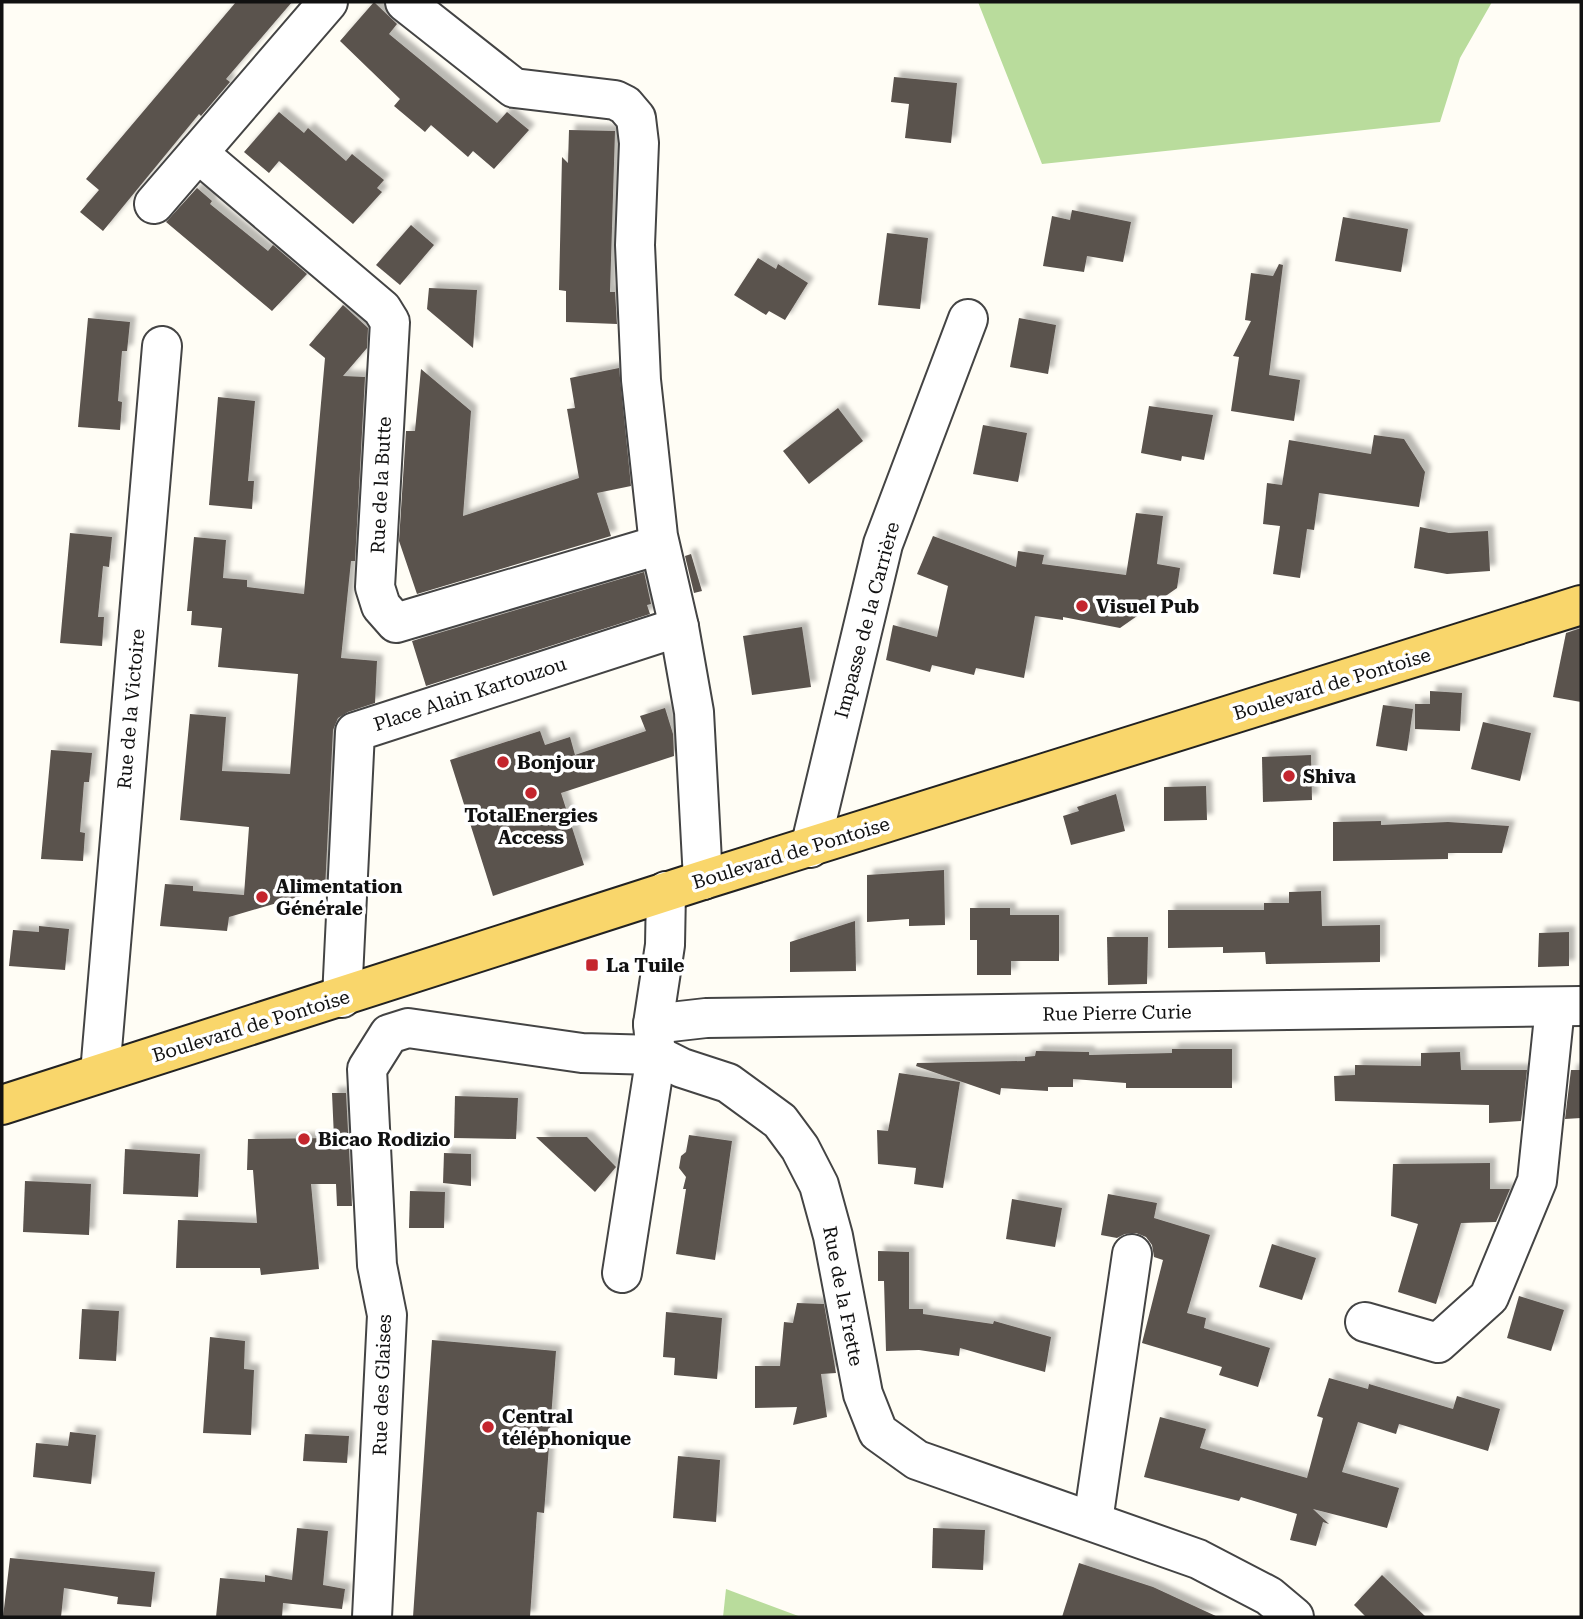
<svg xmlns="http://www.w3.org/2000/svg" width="1583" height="1619" font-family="'Roboto Serif',serif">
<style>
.forest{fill:#b9dc9c}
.building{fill:#5a524d;filter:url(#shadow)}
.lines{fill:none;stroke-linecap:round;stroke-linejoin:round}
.minor-casing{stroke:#444;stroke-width:42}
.major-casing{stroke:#222;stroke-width:42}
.minor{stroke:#fff;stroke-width:38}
.major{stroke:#f9d66b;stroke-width:38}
.poi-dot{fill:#c4262e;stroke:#fff;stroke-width:2.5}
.labels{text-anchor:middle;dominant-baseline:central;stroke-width:7;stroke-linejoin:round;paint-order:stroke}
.street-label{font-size:19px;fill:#111;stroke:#fff}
.poi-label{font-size:19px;font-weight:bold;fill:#111;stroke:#fff;text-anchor:start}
</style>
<defs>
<filter id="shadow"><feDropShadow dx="6" dy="-6" stdDeviation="2" flood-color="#0004"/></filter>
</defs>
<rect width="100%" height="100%" fill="#fffdf5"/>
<g class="forest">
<polygon points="978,2 1492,2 1460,58 1440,122 1042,164"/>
<polygon points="726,1589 801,1617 723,1617"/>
</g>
<g class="building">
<polygon points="236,2 292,2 226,79 230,82 201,116 199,114 103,231 80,212 99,190 86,179"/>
<polygon points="374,2 397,24 389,34 497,123 507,112 529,130 494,169 473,151 468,157 431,125 425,132 394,106 400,99 340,41"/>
<polygon points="894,77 957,83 951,143 905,138 909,104 891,102"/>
<polygon points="279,112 304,133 308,128 346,161 352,154 384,180 377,188 382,192 353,224 279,161 269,173 244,152"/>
<polygon points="569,130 615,131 610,292 615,292 617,324 566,322 566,291 559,290 562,157 568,163"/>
<polygon points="197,188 212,201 210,204 268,251 273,245 307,274 272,311 166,222"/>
<polygon points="1072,210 1131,222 1123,262 1087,256 1084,272 1043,266 1052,216 1070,220"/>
<polygon points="1343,217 1408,229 1401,272 1335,261"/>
<polygon points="411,225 434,245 400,285 376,265"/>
<polygon points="887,233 928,238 920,309 878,305"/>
<polygon points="758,258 776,269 778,264 808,283 785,320 769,311 766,315 734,295"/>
<polygon points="1279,264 1283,265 1269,375 1300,380 1294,421 1231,411 1239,357 1233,356 1251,321 1245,320 1251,273 1273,276"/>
<polygon points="429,288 477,290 473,348 427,309"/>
<polygon points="343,305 368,328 367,348 343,376 365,377 355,561 351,561 341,658 377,661 375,703 348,712 338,718 333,730 325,889 229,917 227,931 160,926 165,884 193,886 193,891 244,895 249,827 180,820 190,714 226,717 222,771 290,774 298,674 218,667 222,628 191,625 192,611 187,611 194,537 226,540 223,578 247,580 247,587 304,594 325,358 309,345"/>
<polygon points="88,318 130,322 127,351 122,351 118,401 122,402 120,430 78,427"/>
<polygon points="1019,318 1056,325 1048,374 1010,367"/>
<polygon points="619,368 631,486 597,493 611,536 417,594 399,541 406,431 415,431 421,369 471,411 463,516 579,478 567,409 575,408 570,378"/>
<polygon points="218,397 255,401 248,481 254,481 252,509 209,505"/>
<polygon points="1149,406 1213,415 1204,460 1182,456 1181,461 1141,453"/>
<polygon points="838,408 863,441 809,484 783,451"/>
<polygon points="983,425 1027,433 1018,482 973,474"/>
<polygon points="1374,435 1404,439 1425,472 1419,507 1319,493 1314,530 1307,529 1300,578 1273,574 1280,526 1263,524 1267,483 1282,485 1289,440 1371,454"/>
<polygon points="1136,513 1163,516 1157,564 1180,568 1177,588 1120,628 1063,617 1063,620 1035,616 1024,678 976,668 974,675 932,665 930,672 886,660 893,625 937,637 948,586 917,574 933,536 1016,567 1018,551 1044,555 1042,564 1126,575"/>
<polygon points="1420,527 1449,533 1488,531 1490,571 1447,574 1414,568"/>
<polygon points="70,533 112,537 109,567 103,566 98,617 104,617 102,646 60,643"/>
<polygon points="691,554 702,591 694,593 685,556"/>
<polygon points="644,572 651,604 647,605 650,614 426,686 412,641"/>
<polygon points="802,627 811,687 752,695 743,636"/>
<polygon points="1581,628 1581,702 1553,697 1566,633"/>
<polygon points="1430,691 1462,693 1460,731 1415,729 1415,704 1430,704"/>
<polygon points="1383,705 1413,709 1407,751 1376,746"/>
<polygon points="665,708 673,734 674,756 561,793 584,865 493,896 450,760 540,731 545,745 570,737 575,755 646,731 640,716"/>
<polygon points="1483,722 1531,733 1520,781 1471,769"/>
<polygon points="51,750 92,753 89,782 84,782 80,832 85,833 83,861 41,859"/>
<polygon points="1311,755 1312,800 1263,802 1262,757"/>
<polygon points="1206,786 1207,820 1164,821 1164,787"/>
<polygon points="1116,794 1125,831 1071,845 1063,816 1079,811 1077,807"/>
<polygon points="1381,821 1381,825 1448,822 1509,826 1502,853 1448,853 1448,859 1333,861 1333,822"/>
<polygon points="944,870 945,925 909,926 909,919 867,922 867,875"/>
<polygon points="1321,891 1322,926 1380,925 1380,962 1266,964 1265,952 1223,953 1223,947 1168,948 1168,910 1264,910 1264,903 1289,903 1289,892"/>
<polygon points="970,908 1010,908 1010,915 1059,915 1059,961 1011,961 1011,975 977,975 977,940 970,940"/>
<polygon points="855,921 856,971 790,972 790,942"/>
<polygon points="39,926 69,929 65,970 9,966 13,930 39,932"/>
<polygon points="1569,932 1569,966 1538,967 1539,933"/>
<polygon points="1107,937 1148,937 1147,984 1108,985"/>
<polygon points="1172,1049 1232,1049 1232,1088 1126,1088 1126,1083 1073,1079 1073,1087 1048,1087 1048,1091 1001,1088 1000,1095 916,1066 917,1063 1025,1061 1025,1057 1035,1056 1036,1051 1089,1052 1089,1055 1172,1053"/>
<polygon points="1460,1052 1461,1070 1527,1070 1521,1121 1489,1123 1489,1105 1335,1101 1334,1076 1355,1075 1355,1065 1421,1066 1421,1053"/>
<polygon points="1571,1070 1581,1070 1581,1118 1565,1119"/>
<polygon points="899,1073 960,1082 943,1188 914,1184 916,1168 878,1164 877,1130 888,1131"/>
<polygon points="332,1093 346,1093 352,1206 337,1206 336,1184 311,1184 319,1269 261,1275 260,1268 176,1268 178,1220 257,1223 253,1170 247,1170 248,1139 334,1138"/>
<polygon points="455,1096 518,1098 516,1139 454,1138"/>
<polygon points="689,1135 732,1141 715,1260 676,1254 686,1189 683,1189 686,1177 679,1168 681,1156 686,1152"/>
<polygon points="536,1137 587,1137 616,1167 595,1192"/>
<polygon points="125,1149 200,1154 198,1197 123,1194"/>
<polygon points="444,1153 471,1154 471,1186 443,1183"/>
<polygon points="1490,1163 1490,1189 1510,1189 1496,1222 1461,1223 1436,1304 1398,1292 1418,1224 1391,1216 1393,1164"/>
<polygon points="25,1181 91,1184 89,1235 23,1232"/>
<polygon points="410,1191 445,1192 444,1228 409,1228"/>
<polygon points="1108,1194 1157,1203 1154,1218 1210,1235 1187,1313 1206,1318 1204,1328 1270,1348 1258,1387 1219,1375 1222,1367 1142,1343 1163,1260 1154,1257 1152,1245 1146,1237 1136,1233 1125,1234 1117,1238 1101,1235"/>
<polygon points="1012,1199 1062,1208 1055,1247 1006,1239"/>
<polygon points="1272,1244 1316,1258 1302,1300 1259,1287"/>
<polygon points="878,1251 909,1252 909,1309 923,1309 923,1314 993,1324 994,1321 1051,1337 1045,1372 960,1348 959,1356 919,1350 886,1351 884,1281 878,1281"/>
<polygon points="1519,1296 1564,1310 1551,1351 1507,1338"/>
<polygon points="797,1303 824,1304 836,1373 821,1374 827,1417 793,1425 797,1407 755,1408 755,1366 780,1366 784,1322 793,1323"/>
<polygon points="82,1309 119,1311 116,1361 79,1359"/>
<polygon points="666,1312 722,1318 717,1379 674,1375 675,1358 663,1357"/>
<polygon points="210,1337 245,1341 244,1369 254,1370 251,1435 203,1433"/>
<polygon points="432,1340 556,1351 544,1513 537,1512 530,1617 413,1617"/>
<polygon points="1329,1378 1368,1389 1369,1384 1453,1409 1457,1396 1500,1409 1488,1451 1399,1424 1396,1434 1358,1422 1342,1472 1399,1488 1387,1528 1313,1509 1329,1524 1323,1522 1316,1546 1290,1540 1297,1514 1241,1497 1239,1501 1144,1477 1160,1417 1206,1429 1200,1448 1307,1478 1323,1418 1317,1416"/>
<polygon points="70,1432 96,1435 91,1484 33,1477 36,1443 68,1446"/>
<polygon points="305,1434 349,1436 347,1463 303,1461"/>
<polygon points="678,1456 720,1460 716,1522 673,1518"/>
<polygon points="297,1528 328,1531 323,1585 345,1589 342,1609 283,1603 282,1617 216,1617 220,1578 265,1582 265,1575 292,1580"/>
<polygon points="933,1528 985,1530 983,1570 932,1568"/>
<polygon points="10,1558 155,1572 151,1607 117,1604 118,1597 64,1588 61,1617 3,1617"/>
<polygon points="1079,1563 1153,1587 1218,1617 1062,1617"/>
<polygon points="1382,1575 1426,1617 1366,1617 1354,1605"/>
</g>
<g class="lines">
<defs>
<g id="minor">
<polyline points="405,2 514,88 615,100 625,105 636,118 639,143 635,245 641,380 658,536 679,627 694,712 703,880"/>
<polyline points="198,153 382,309 390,322 375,587 381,606 396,623 659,545"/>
<polyline points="154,204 328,2"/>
<polyline points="810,848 883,544 968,319"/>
<polyline points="342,998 355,732 679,627"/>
<polyline points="653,1024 706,1018 1581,1006"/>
<polyline points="100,1073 162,346"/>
<polyline points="622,1273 656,1055 653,1024 665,945 666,891"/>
<polyline points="1365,1322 1438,1343 1489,1297 1537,1181 1555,1007"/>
<polyline points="1093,1521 1132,1254"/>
<polyline points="372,1617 387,1315 377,1265 367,1069 389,1034 408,1028 582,1053 656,1055 682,1068 728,1083 780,1121 800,1148 819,1185 833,1236 863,1394 878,1432 917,1460 1198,1559 1269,1596 1294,1617"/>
</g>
<polyline id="major" points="2,1105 703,880 1581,605"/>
</defs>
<use href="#minor" class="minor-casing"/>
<use href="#major" class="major-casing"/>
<use href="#minor" class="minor"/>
<use href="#major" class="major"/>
</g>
<g class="poi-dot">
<circle cx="1082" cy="606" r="7"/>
<circle cx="503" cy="762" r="7"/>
<circle cx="1289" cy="776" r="7"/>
<circle cx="531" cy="793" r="7"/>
<circle cx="262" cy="897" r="7"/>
<rect x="585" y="958" width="14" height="14" rx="3.5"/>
<circle cx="304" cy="1139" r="7"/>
<circle cx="488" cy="1427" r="7"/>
</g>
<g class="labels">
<g class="street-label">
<text transform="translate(381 485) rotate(-87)">Rue de la Butte</text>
<text transform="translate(867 620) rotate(-75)">Impasse de la Carrière</text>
<text transform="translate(1332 684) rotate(-17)">Boulevard de Pontoise</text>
<text transform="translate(470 694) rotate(-18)">Place Alain Kartouzou</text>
<text transform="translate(131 709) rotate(-85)">Rue de la Victoire</text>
<text transform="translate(791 853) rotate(-17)">Boulevard de Pontoise</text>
<text transform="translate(1117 1013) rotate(-1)">Rue Pierre Curie</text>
<text transform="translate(251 1026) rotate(-17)">Boulevard de Pontoise</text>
<text transform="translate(843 1296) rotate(79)">Rue de la Frette</text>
<text transform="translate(382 1385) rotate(-88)">Rue des Glaises</text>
</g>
<g class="poi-label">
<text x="1096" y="606">Visuel Pub</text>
<text x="517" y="762">Bonjour</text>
<text x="1303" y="776">Shiva</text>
<text x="531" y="815" text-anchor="middle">TotalEnergies<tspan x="531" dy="22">Access</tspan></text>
<text x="276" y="886">Alimentation<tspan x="276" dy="22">Générale</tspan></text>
<text x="606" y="965">La Tuile</text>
<text x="318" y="1139">Bicao Rodizio</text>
<text x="502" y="1416">Central<tspan x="502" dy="22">téléphonique</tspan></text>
</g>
</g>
<rect width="1583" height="1619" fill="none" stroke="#111111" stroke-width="7"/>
</svg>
